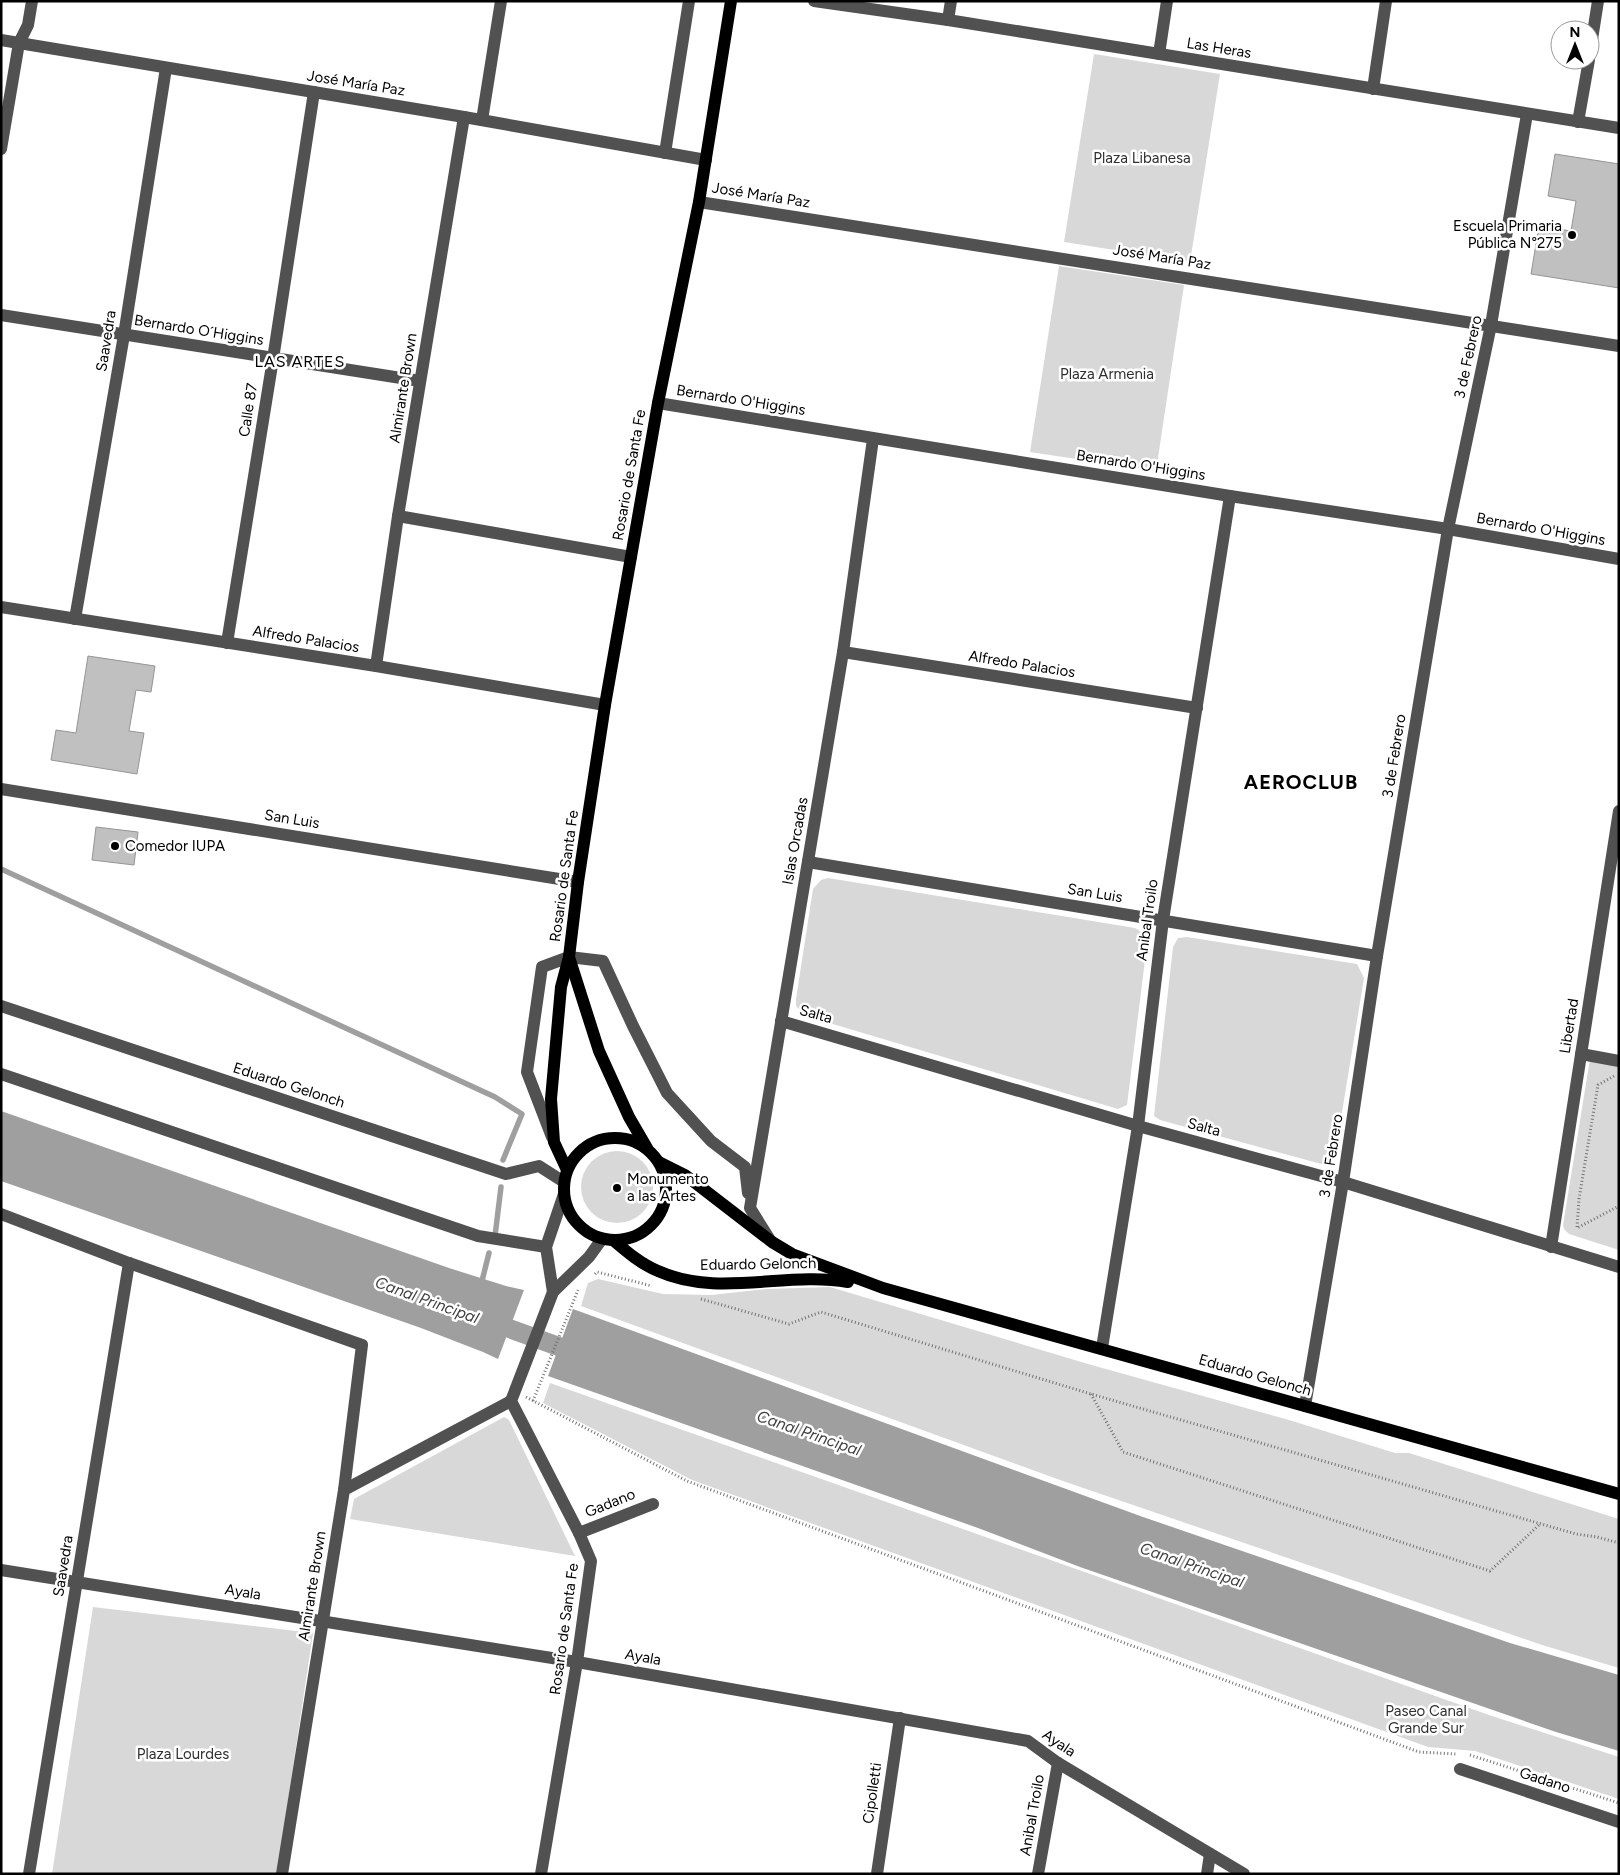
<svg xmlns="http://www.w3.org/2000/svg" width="1620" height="1875" font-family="Figtree,sans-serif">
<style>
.green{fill:#d8d8d8}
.water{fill:#9f9f9f}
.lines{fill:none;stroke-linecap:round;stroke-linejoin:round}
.stream{stroke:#9f9f9f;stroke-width:5.5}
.canal{stroke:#9f9f9f;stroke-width:19}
.building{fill:#c0c0c0;stroke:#959595}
.path{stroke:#737373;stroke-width:3;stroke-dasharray:1 2.5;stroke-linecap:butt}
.minor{stroke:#515151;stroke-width:12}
.major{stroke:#000;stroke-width:12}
.poi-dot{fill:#000;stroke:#fff;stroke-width:2}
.labels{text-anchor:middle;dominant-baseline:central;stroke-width:5;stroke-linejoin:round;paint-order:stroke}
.street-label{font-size:15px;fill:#000;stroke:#fff}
.park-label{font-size:15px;fill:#2f2f2f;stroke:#fff}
.poi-label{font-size:15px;fill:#000;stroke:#fff;text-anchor:start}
.neighbourhood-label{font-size:16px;letter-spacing:1px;fill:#000;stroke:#fff}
.water-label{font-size:16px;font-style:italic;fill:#404040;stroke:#fff}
.district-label{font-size:20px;font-weight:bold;letter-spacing:1px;fill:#000;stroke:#fff}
</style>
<rect width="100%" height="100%" fill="#fff"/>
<g class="green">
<polygon points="1094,54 1220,74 1190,262 1064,242"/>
<polygon points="1059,266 1184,285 1156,471 1030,452"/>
<path d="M828,878L1135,928C1142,932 1145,936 1147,944L1127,1105L1118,1109L806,1016L796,1006V999L813,889L821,880Z"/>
<polygon points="1187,937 1357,964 1364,978 1335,1155 1331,1160 1325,1165 1160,1120 1154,1116 1173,947 1178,938"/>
<polygon points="1590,1059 1619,1064 1619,1250 1569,1234 1564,1229 1563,1225"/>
<circle cx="617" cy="1187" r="36"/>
<polygon points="598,1279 663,1294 711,1295 767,1289 830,1287 1088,1364 1289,1420 1395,1453 1409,1453 1619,1519 1619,1668 1542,1645 1060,1480 581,1306 588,1283"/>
<polygon points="550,1383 1489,1715 1619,1757 1619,1799 1475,1751 1428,1747 692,1480 543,1403"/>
<polygon points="504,1417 509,1420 575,1556 350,1519 354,1499"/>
<polygon points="93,1607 313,1633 277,1874 52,1874"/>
</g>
<g class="water">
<polygon points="1,1111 449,1268 506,1286 524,1290 498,1359 483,1352 421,1328 1,1181"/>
<polygon points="573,1309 1143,1517 1510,1643 1619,1675 1619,1751 1556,1732 1080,1567 978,1528 548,1376"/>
</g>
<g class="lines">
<g class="stream">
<polyline points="1,869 495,1097 522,1114 503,1160"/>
<polyline points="495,1236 501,1187"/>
<polyline points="481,1285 489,1253"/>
</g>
<polyline class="canal" points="486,1320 582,1355"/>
</g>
<g class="building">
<polygon points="1555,154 1619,164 1619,288 1531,274 1539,226 1571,231 1576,201 1548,196"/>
<polygon points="88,656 155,666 151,692 136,690 129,731 144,733 137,774 51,760 56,730 76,733"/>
<polygon points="96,827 138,832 134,865 92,860"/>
</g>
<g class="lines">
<g class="path">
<polyline points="1614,1076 1598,1085 1579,1199 1577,1228 1619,1206"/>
<polyline points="595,1274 597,1272 652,1286"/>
<polyline points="701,1299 789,1324 821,1312 1091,1394 1576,1534 1597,1537 1619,1543"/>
<polyline points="1091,1394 1123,1452 1490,1571 1540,1524"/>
<polyline points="526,1397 687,1481 1419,1752 1456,1754"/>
<polyline points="533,1401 578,1290"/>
<polyline points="1470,1755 1619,1803"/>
</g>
<g class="minor">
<polyline points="814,1 948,20 1619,128"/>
<polyline points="948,20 951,1"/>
<polyline points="1,40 464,117 706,160"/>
<polyline points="1590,52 1598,1"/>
<polyline points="1159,54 1167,1"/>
<polyline points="1373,89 1386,1"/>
<polyline points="482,120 501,1"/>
<polyline points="1578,122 1589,60"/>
<polyline points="1,149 19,43 28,25 32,1"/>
<polyline points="665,153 689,1"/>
<polyline points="699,202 1619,346"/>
<polyline points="1,315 420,381"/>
<polyline points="658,403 1230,496 1448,529 1619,559"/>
<polyline points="398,516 631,557"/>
<polyline points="1,607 376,666 605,705"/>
<polyline points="75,619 124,335 166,68"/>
<polyline points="227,643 273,359 314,92"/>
<polyline points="843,652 1197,708"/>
<polyline points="376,666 398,516 464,117"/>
<polyline points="1,789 578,882"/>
<polyline points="808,862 1377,956"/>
<polyline points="1,1006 506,1174 539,1166 564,1182"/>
<polyline points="781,1021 1138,1126 1343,1182 1619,1267"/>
<polyline points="1581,1054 1619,1061"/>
<polyline points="1,1074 478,1236 546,1247"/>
<polyline points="552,1137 527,1072 542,967 569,957 603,961 633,1026 667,1093 711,1141 745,1167 748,1193"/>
<polyline points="1,1214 129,1263 362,1345 344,1490"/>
<polyline points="770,1240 750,1208 843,652 873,439"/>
<polyline points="1551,1247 1619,811"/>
<polyline points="553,1292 546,1247 564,1194"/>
<polyline points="1102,1348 1138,1126 1163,920 1230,496"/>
<polyline points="1305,1406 1343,1182 1377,956 1448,529 1491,325 1527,114"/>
<polyline points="579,1533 653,1504"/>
<polyline points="1,1570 577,1662 1028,1741 1058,1763 1244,1874"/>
<polyline points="1460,1769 1619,1822"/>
<polyline points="29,1874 129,1263"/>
<polyline points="282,1874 344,1490 511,1401"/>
<polyline points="541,1874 577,1662 591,1561 579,1533 511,1401 553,1292 589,1257 602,1239"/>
<polyline points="877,1874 900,1718"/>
<polyline points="1038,1874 1058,1763"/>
<polyline points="1207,1874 1210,1854"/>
</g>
<g class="major">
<polyline points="569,957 599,1051 629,1117 647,1148"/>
<circle cx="615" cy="1189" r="51"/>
<polyline points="659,1162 685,1175 772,1242 792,1254 883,1288 1619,1494"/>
<polyline points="567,1170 554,1142 551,1099 561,987 569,957 578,882 605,705 658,403 699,202 731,1"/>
<path d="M613,1240C627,1252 641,1264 658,1271C718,1298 786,1271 848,1282"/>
</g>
</g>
<g class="poi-dot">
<circle cx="1572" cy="235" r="5"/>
<circle cx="115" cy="846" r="5"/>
<circle cx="617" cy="1188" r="5"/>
</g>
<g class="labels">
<g class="street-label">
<text transform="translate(1219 48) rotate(9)">Las Heras</text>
<text transform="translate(356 83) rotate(9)">José María Paz</text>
<text transform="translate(761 195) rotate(9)">José María Paz</text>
<text transform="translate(1162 257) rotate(9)">José María Paz</text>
<text transform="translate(199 330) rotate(9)">Bernardo O´Higgins</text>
<text transform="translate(106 341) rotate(-81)">Saavedra</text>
<text transform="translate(1468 357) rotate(-78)">3 de Febrero</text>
<text transform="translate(403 388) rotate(-81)">Almirante Brown</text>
<text transform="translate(741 400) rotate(9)">Bernardo O'Higgins</text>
<text transform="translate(248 410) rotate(-81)">Calle 87</text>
<text transform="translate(1141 465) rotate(9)">Bernardo O'Higgins</text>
<text transform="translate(629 475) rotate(-80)">Rosario de Santa Fe</text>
<text transform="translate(1541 529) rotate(10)">Bernardo O'Higgins</text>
<text transform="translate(306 639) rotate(9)">Alfredo Palacios</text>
<text transform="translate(1022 664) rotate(9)">Alfredo Palacios</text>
<text transform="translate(1394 756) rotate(-81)">3 de Febrero</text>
<text transform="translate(292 819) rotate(9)">San Luis</text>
<text transform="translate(795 841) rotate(-80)">Islas Orcadas</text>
<text transform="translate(564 876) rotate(-82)">Rosario de Santa Fe</text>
<text transform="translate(1095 893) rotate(9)">San Luis</text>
<text transform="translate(1147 920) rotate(-82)">Anibal Troilo</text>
<text transform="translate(816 1014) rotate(16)">Salta</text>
<text transform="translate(1569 1026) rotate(-81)">Libertad</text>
<text transform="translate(289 1085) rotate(18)">Eduardo Gelonch</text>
<text transform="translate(1204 1127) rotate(15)">Salta</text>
<text transform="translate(1331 1156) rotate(-81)">3 de Febrero</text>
<text transform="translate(758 1264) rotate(-1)">Eduardo Gelonch</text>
<text transform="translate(1255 1375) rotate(16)">Eduardo Gelonch</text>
<text transform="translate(610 1503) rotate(-22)">Gadano</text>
<text transform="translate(63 1566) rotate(-81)">Saavedra</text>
<text transform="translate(312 1586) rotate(-81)">Almirante Brown</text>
<text transform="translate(243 1592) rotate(9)">Ayala</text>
<text transform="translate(564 1629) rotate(-82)">Rosario de Santa Fe</text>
<text transform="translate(643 1657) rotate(10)">Ayala</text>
<text transform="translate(1059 1743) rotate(34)">Ayala</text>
<text transform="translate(1545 1780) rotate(18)">Gadano</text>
<text transform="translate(872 1793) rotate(-82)">Cipolletti</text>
<text transform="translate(1032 1815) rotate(-80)">Anibal Troilo</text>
</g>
<g class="park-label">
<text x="1142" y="158">Plaza Libanesa</text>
<text x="1107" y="374">Plaza Armenia</text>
<text x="1426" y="1711">Paseo Canal<tspan x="1426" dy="17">Grande Sur</tspan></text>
<text x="183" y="1754">Plaza Lourdes</text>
</g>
<g class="poi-label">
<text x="1562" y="226" text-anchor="end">Escuela Primaria<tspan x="1562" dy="17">Pública N°275</tspan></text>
<text x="125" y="846">Comedor IUPA</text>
<text x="627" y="1179">Monumento<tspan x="627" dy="17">a las Artes</tspan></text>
</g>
<g class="neighbourhood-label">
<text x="300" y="361">LAS ARTES</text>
</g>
<g class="water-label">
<text transform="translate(427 1300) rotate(20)">Canal Principal</text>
<text transform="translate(809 1433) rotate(19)">Canal Principal</text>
<text transform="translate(1192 1565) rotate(19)">Canal Principal</text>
</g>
<g class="district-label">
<text x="1301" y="782">AEROCLUB</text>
</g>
</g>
<rect width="1620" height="1875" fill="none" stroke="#000000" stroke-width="5"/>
<g transform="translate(1575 45)"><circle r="24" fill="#ffffff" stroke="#999999"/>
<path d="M0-4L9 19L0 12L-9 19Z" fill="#000000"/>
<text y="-8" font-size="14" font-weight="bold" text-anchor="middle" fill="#000000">N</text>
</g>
</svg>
